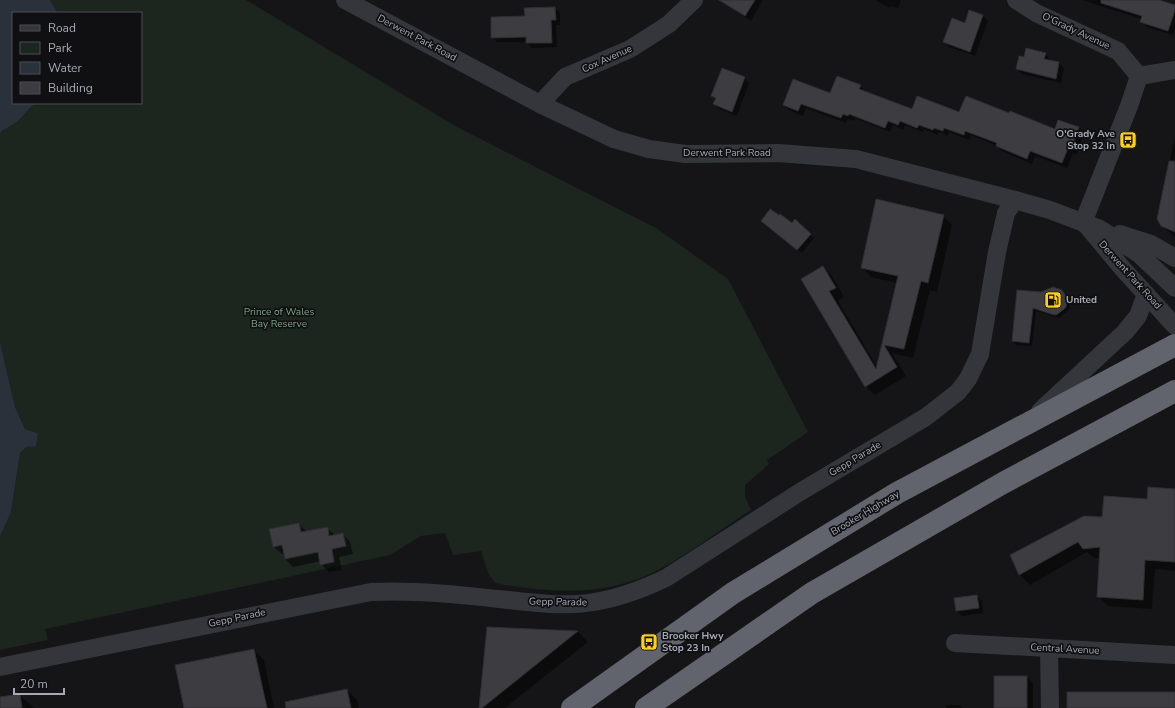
<svg xmlns="http://www.w3.org/2000/svg" width="1175" height="708" font-family="'Nunito Sans',sans-serif">
<style>
.green{fill:#1c251e}
.water{fill:#2a313b}
.shadow{fill:#0007}
.building{fill:#3c3c41;stroke:#2f2e33}
.lines{fill:none;stroke-linecap:round;stroke-linejoin:round}
.minor{stroke:#35363c;stroke-width:18}
.highway{stroke:#61636d;stroke-width:22}
.labels{text-anchor:middle;dominant-baseline:central;stroke-width:3.5;stroke-linejoin:round;paint-order:stroke}
.street-label{font-size:10px;fill:#a6a9b7;stroke:#101012}
.poi-label{font-size:10px;font-weight:bold;fill:#a6a9b7;stroke:#101012;text-anchor:start}
.park-label{font-size:10px;fill:#7ca383;stroke:#101012}
</style>
<rect width="100%" height="100%" fill="#151517"/>
<path class="green" d="M50,0H246L457,127L656,228L728,279L808,432L767,460L769,464L745,485V497L751,510C721,529 693,551 662,568C609,597 552,594 495,583L489,575L481,551L453,555L445,533L421,536L390,555L45,629L48,640L0,650V537L11,512L20,453L38,433L25,429L15,407L0,342V134L2,131L17,122L35,103H141V13H58Z"/>
<g class="water">
<polygon points="0,0 50,0 58,13 13,13 13,103 35,103 17,122 2,131 0,134"/>
<polygon points="0,342 15,407 25,429 38,433 36,446 26,447 20,453 11,512 0,537"/>
</g>
<g class="shadow">
<polygon points="731,0 763,0 751,21 728,5"/>
<polygon points="875,0 901,0 898,8 891,6 890,8"/>
<polygon points="1082,0 1155,0 1175,6 1175,30 1173,35 1147,27 1142,21 1142,19"/>
<polygon points="555,8 560,13 560,25 556,25 557,47 532,48 527,42 497,42 492,37 526,17"/>
<polygon points="970,11 983,16 988,21 975,56 949,47 944,41 965,24"/>
<polygon points="1045,54 1050,59 1050,61 1059,63 1064,68 1061,83 1022,74 1017,69"/>
<polygon points="744,78 749,83 737,116 719,109 714,104 716,100 712,96"/>
<polygon points="860,86 865,92 913,111 960,114 1055,130 1059,121 1079,128 1084,133 1077,154 1073,153 1067,168 1035,156 1032,164 1002,151 997,146 971,135 969,140 949,132 948,136 939,132 938,135 924,129 923,132 905,125 903,130 893,125 890,132 855,118 854,121 848,119 846,123 806,108 803,116 789,110 784,105"/>
<polygon points="1175,136 1175,237 1162,226 1158,219"/>
<polygon points="943,216 952,225 937,292 930,290 913,358 892,353 906,376 875,395 865,386 802,280 823,267 832,276 844,297 838,301 877,367 898,283 871,277 862,267"/>
<polygon points="792,224 814,238 802,253 766,225"/>
<polygon points="1018,291 1041,293 1062,291 1070,302 1069,310 1059,318 1036,311 1032,346 1016,345 1013,341"/>
<polygon points="1175,490 1175,571 1155,569 1152,609 1108,606 1098,596 1100,558 1094,558 1087,552 1030,585 1020,575 1011,555"/>
<polygon points="299,524 307,532 327,528 335,535 343,534 350,542 353,554 339,557 342,570 329,572 321,564 321,561 293,567 285,559 284,554 282,554 274,547"/>
<polygon points="977,596 982,601 983,613 962,616 957,611"/>
<polygon points="488,628 578,632 588,642 505,708 480,708"/>
<polygon points="254,650 264,660 274,708 276,708 185,708"/>
<polygon points="1027,677 1033,683 1033,708 995,708"/>
<polygon points="347,690 357,700 359,708 306,708"/>
<polygon points="19,695 34,708 0,708 0,699"/>
<polygon points="946,705 960,705 962,708 946,708"/>
</g>
<g class="building">
<polygon points="719,0 755,0 745,16"/>
<polygon points="1101,0 1159,0 1175,5 1175,10 1168,31 1140,22 1142,16 1101,3"/>
<polygon points="555,7 556,20 551,20 552,43 526,43 526,37 491,38 491,17 525,16 524,8"/>
<polygon points="969,10 983,15 970,52 943,42 952,18 965,23"/>
<polygon points="1026,48 1046,53 1044,59 1059,62 1056,79 1016,69 1019,56 1024,57"/>
<polygon points="722,68 745,77 732,112 713,104 716,98 711,96"/>
<polygon points="837,76 861,85 859,89 912,109 917,96 959,112 966,96 1009,113 1010,111 1055,129 1058,120 1079,127 1071,150 1068,148 1062,163 1030,151 1027,159 996,146 997,143 965,131 964,135 944,128 943,131 934,128 933,130 919,125 917,128 900,121 898,125 888,121 885,128 849,114 848,116 843,114 841,118 801,104 798,111 783,105 793,79 830,93"/>
<polygon points="1169,161 1175,161 1175,232 1161,226 1157,219"/>
<polygon points="876,199 944,215 928,283 921,281 904,349 884,345 897,367 865,387 801,279 823,266 836,288 829,291 876,369 898,276 861,268"/>
<polygon points="770,209 779,215 780,214 792,223 795,219 811,234 797,250 761,221"/>
<polygon points="1053,287 1062,290 1067,298 1066,307 1063,310 1056,315 1051,314 1033,308 1029,343 1012,341 1017,290 1041,292"/>
<polygon points="1148,487 1175,489 1175,562 1145,560 1143,600 1097,597 1100,547 1083,549 1078,542 1019,575 1010,555 1084,516 1102,517 1104,496 1147,499"/>
<polygon points="299,523 301,532 328,527 329,536 343,533 346,546 332,549 334,562 320,565 318,552 285,559 282,545 273,547 269,529"/>
<polygon points="977,595 979,608 956,611 954,598"/>
<polygon points="487,627 578,631 482,708 479,708"/>
<polygon points="254,649 267,708 184,708 175,665"/>
<rect x="994" y="676" width="33" height="32"/>
<polygon points="347,689 351,708 286,708 285,702"/>
<rect x="1067" y="692" width="108" height="16"/>
<polygon points="20,694 22,708 0,708 0,697"/>
</g>
<g class="lines">
<g class="minor">
<polyline points="345,0 540,104 614,139 649,149 685,154 778,153 856,159 1015,200 1050,210 1100,229 1139,254 1175,288"/>
<polyline points="1016,0 1036,13 1118,51 1139,76 1129,106 1083,223"/>
<polyline points="1139,76 1175,70"/>
<polyline points="540,104 565,77 630,49 669,24 694,0"/>
<polyline points="1088,227 1123,269 1175,326"/>
<polyline points="1120,234 1151,244 1175,258"/>
<polyline points="1040,411 1125,332 1138,316 1146,294"/>
<polyline points="955,643 1175,655"/>
<polyline points="1049,648 1050,708"/>
<path d="M0,667L371,592C417,590 463,595 508,600C536,603 566,607 594,602C619,598 643,589 666,578L800,492L926,417L958,392L968,379L980,354L997,252L1006,213L1015,200"/>
</g>
<g class="highway">
<polyline points="572,708 733,593 897,493 1175,345"/>
<polyline points="646,708 812,593 1003,483 1175,391"/>
</g>
</g>
<defs>
<symbol id="bus-square" viewBox="-11 -11 22 22"><rect x="-9" y="-9" width="18" height="18" rx="4" fill="#face29" stroke="#101012"/><path d="M-5-6H5V4H4V6H2V4H-2V6H-4V4H-5ZM-3.5-4V0h7V-4ZM-3.5 1.2v1.5H-2V1.2ZM2 1.2v1.5H3.5V1.2Z" fill="#111"/></symbol>
<symbol id="fuel-square" viewBox="-11 -11 22 22"><rect x="-9" y="-9" width="18" height="18" rx="4" fill="#face29" stroke="#101012"/><path d="M-5.5-6h7V0h2V4h1.3V-2.5L3-4.5l.8-.8L6-3V5H2.5V1h-1V6h-7ZM-4.2-4.7v3.2H.2V-4.7Z" fill="#111"/></symbol>
</defs>
<g fill-rule="evenodd">
<use href="#bus-square" x="1118" y="130" width="20" height="20"/>
<use href="#fuel-square" x="1043" y="290" width="20" height="20"/>
<use href="#bus-square" x="639" y="632" width="20" height="20"/>
</g>
<g class="labels">
<g class="street-label">
<text transform="translate(1076 31) rotate(25)">O'Grady Avenue</text>
<text transform="translate(417 38) rotate(28)">Derwent Park Road</text>
<text transform="translate(607 59) rotate(-24)">Cox Avenue</text>
<text x="727" y="153">Derwent Park Road</text>
<text transform="translate(1130 275) rotate(48)">Derwent Park Road</text>
<text transform="translate(855 459) rotate(-31)">Gepp Parade</text>
<text transform="translate(865 513) rotate(-31)">Brooker Highway</text>
<text transform="translate(558 602) rotate(1)">Gepp Parade</text>
<text transform="translate(237 618) rotate(-12)">Gepp Parade</text>
<text transform="translate(1065 649) rotate(3)">Central Avenue</text>
</g>
<g class="poi-label">
<text x="1115" y="134" text-anchor="end">O'Grady Ave<tspan x="1115" dy="12">Stop 32 In</tspan></text>
<text x="1066" y="300">United</text>
<text x="662" y="636">Brooker Hwy<tspan x="662" dy="12">Stop 23 In</tspan></text>
</g>
<g class="park-label">
<text x="279" y="312">Prince of Wales<tspan x="279" dy="12">Bay Reserve</tspan></text>
</g>
</g>
<rect x="12" y="12" width="130" height="92" fill="#101012" stroke="#4c4d54"/>
<rect x="20" y="25" width="20" height="6" fill="#35363c" stroke="#4c4d54"/>
<text x="48" y="32" font-size="12" fill="#a6a9b7">Road</text>
<rect x="20" y="42" width="20" height="12" fill="#1c251e" stroke="#4c4d54"/>
<text x="48" y="52" font-size="12" fill="#a6a9b7">Park</text>
<rect x="20" y="62" width="20" height="12" fill="#2a313b" stroke="#4c4d54"/>
<text x="48" y="72" font-size="12" fill="#a6a9b7">Water</text>
<rect x="20" y="82" width="20" height="12" fill="#3c3c41" stroke="#4c4d54"/>
<text x="48" y="92" font-size="12" fill="#a6a9b7">Building</text>
<path d="M14 688v6h50v-6" fill="none" stroke="#a6a9b7" stroke-width="2"/>
<text x="20" y="688" font-size="12" fill="#a6a9b7" stroke="#101012" stroke-width="3" paint-order="stroke">20 m</text>
</svg>
